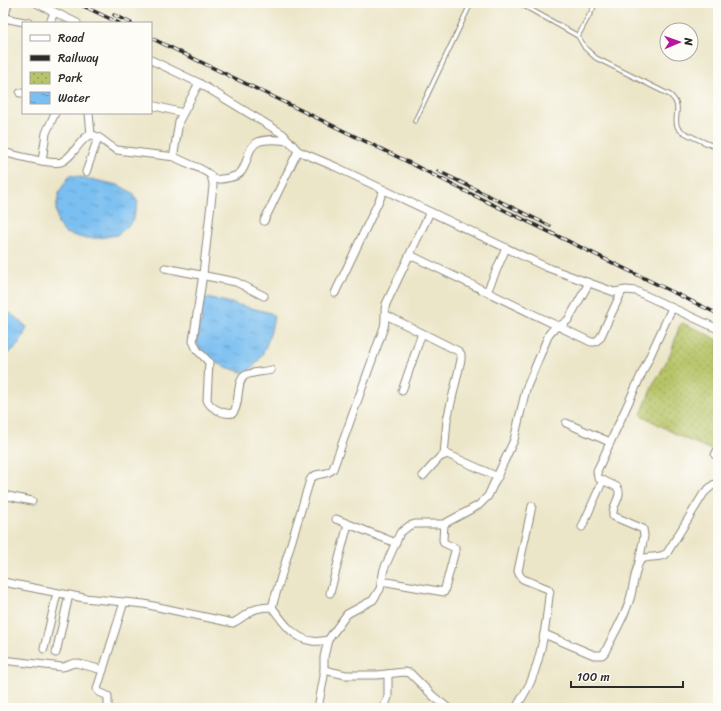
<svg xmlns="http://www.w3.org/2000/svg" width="721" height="711" font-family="Sriracha,sans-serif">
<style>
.park{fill:url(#park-dots);stroke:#717849}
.water{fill:url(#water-ripples);stroke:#52758e}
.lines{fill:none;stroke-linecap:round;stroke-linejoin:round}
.service-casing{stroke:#8c887a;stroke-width:5.5}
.minor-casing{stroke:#8c887a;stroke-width:9}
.service{stroke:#fff;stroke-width:3.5}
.minor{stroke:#fff;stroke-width:7}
.rail-casing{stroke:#2b2b2b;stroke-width:3.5}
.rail{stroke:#fdfcf7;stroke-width:2;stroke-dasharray:6;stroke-linecap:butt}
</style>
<defs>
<pattern id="park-dots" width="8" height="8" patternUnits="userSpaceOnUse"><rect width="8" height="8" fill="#b7c467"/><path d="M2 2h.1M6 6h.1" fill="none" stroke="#959f55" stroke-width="1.8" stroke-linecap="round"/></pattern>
<pattern id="water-ripples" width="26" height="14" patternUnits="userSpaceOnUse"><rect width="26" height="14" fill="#7abff1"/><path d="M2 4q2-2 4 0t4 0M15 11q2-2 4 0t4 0" fill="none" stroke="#649bc3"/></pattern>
</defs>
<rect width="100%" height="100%" fill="#fdfcf7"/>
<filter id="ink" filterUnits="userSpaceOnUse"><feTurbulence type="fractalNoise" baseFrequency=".025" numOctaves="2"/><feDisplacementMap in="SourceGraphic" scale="8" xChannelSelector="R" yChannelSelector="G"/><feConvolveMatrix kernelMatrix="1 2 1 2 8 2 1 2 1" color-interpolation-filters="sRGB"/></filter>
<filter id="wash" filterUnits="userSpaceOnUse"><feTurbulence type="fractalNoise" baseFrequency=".012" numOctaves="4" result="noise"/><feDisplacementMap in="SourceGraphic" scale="16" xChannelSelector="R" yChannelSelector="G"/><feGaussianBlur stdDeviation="0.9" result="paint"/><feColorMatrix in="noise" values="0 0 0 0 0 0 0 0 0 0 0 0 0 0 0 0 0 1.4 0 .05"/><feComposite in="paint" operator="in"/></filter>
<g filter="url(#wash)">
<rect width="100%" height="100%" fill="#ece6c9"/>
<polygon class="park" points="682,323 703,332 718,340 718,444 712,450 681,437 641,415 653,384 661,372 672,350 679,327"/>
<g class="water">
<polygon points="70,175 118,185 133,193 138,203 132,222 117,235 98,238 83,238 65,233 58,224 56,209 59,192"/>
<path d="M202,298L216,299L217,301L219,300L271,313L274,316C271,333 266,352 255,365C253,368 248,371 245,373C231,369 198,359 197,342C196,336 198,329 199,323H202L200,314Z"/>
<path d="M3,312L10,313L27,327C22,340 16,350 3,356Z"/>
</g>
</g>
<g filter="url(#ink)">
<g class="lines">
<defs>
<g id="service">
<path d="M519,3L578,36L585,48L596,58L670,95C684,107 672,117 678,128C681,133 711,145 718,148"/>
<polyline points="578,36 596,3"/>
<polyline points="415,121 471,3"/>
</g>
<g id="minor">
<polyline points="36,3 77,23"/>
<polyline points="4,18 29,23"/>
<polyline points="50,23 54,12"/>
<polyline points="3,24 8,3"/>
<polyline points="151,60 199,83 283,134 298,151 336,167 546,267 614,292 626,290 636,291 718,329"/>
<path d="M199,83L179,121L174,153L175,157C184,163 206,169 211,176C213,179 213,183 213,186L203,274L193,341L197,350L209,362L207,400C210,408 224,415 233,413C241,404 235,380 246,375C253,372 263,372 271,370"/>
<polyline points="20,93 23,93"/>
<polyline points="151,105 183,113"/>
<polyline points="89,113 91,135"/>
<path d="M3,152C15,155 51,165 61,162C73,158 81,136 91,135C98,134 109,147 117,150L175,157"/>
<polyline points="42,161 46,133 55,113"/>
<polyline points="86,172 98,138"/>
<path d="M212,180C220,179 230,179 237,175C249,169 245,148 258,142C267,138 280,140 289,141"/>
<polyline points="264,221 298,151"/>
<polyline points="410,255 591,342 595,342 600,338 622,291"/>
<polyline points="165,268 236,282 264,296"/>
<polyline points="487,292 506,248"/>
<polyline points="335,293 384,190"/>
<polyline points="386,315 458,351 461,354 461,360 447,420 444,455"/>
<polyline points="402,391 422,333"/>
<polyline points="566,423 610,442"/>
<polyline points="715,455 718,449"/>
<polyline points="423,476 440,457 447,454 498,477"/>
<polyline points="3,495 32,501"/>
<polyline points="336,519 396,543"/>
<polyline points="582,527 603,480"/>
<path d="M639,562L644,536L643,529L613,516C611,505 624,496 617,487L598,478L597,471L672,308"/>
<polyline points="381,581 444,592 455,551 455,548 444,543 443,540 444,524"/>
<path d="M3,582L84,598L144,604L233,623C250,614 250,607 272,607C282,621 294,639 312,641C317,642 323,641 328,640L347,614L373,600L380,589L384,569L400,533L409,526L415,524H444L479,505L488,496L514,440L526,389L549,334C554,326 562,326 568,320L589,283"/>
<polyline points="330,593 348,524"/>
<path d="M272,607L310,480C315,471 326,477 333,469L384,327C386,318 384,310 386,304L430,212"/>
<path d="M544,634L594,655H602L605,652C613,635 627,613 631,595C633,588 636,564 641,560C648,554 659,560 667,553L704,493L713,485L718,483"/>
<polyline points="44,649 57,593"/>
<polyline points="56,653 69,595"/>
<path d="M3,660L62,667C67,667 70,663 76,663L103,670"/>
<polyline points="324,670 346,675 377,675 404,672 410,673 433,696 448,708"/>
<polyline points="108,708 108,696 99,692 97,689 124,602"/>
<polyline points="318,708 324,676 324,657 328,640"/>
<polyline points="384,708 388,697 388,674"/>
<path d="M516,708C521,699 527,690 531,681C542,654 546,625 549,596L550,592L548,589L523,579L520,576L518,571L532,506"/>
</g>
</defs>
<use href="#service" class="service-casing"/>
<use href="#minor" class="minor-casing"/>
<use href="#service" class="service"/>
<use href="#minor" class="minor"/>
<defs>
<g id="rail">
<polyline points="77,3 119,23"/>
<polyline points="114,15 131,23"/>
<polyline points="151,38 402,159 469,193 718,314"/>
<polyline points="438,171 550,226"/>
</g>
</defs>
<use href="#rail" class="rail-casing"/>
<use href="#rail" class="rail"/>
</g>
</g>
<rect width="721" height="711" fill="none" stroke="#fdfcf7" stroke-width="16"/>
<rect x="22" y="22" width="130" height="92" fill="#fdfcf7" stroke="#a9a8a5"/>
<rect x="30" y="35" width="20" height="6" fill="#ffffff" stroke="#a9a8a5"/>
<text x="58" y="42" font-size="12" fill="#2b2b2b">Road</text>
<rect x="30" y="55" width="20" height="6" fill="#2b2b2b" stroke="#a9a8a5"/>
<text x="58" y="62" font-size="12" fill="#2b2b2b">Railway</text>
<rect x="30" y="72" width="20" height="12" fill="url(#park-dots)" stroke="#a9a8a5"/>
<text x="58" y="82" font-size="12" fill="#2b2b2b">Park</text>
<rect x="30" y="92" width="20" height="12" fill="url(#water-ripples)" stroke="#a9a8a5"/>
<text x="58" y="102" font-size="12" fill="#2b2b2b">Water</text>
<g transform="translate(679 42) rotate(88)"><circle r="19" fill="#fdfcf7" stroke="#a9a8a5"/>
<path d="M0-3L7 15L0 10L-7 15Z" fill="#b5179e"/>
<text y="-6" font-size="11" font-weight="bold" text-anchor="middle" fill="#2b2b2b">N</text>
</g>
<path d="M571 681v6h112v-6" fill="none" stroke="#2b2b2b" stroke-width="2"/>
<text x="577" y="681" font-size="12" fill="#2b2b2b" stroke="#fdfcf7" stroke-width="3" paint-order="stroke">100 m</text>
</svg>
